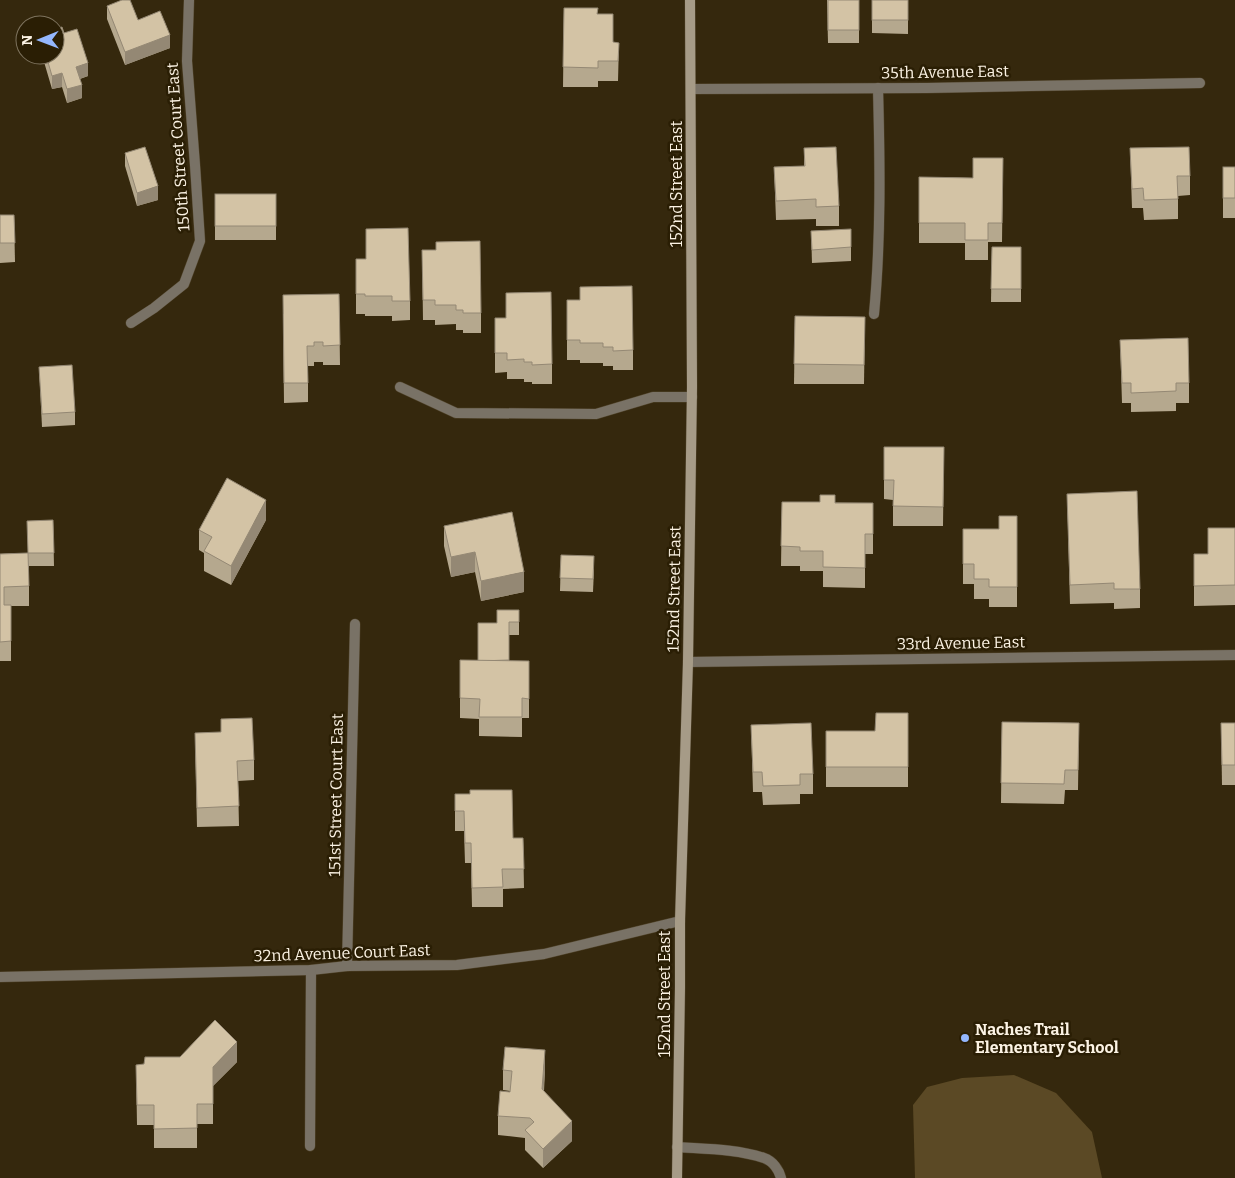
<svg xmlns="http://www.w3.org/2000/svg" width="1235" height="1178" font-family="Bitter,serif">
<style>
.green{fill:#5b4925}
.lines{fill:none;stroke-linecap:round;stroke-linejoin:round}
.lane-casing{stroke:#51442b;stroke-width:11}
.street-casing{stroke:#51442b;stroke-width:11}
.secondary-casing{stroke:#51442b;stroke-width:11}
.lane{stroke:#797266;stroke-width:10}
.street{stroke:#797266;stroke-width:10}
.secondary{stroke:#a69b87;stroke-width:10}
.wall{fill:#b5a88e}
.shaded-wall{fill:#948874}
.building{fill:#d3c3a5;stroke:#948874}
.poi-dot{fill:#94b7fd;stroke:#2a1e04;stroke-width:2}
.labels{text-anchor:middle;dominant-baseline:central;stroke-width:5;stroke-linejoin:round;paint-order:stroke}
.street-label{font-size:16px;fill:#fcf3e4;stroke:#2a1e04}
.poi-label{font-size:16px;font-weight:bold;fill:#fcf3e4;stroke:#2a1e04;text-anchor:start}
</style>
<rect width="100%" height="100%" fill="#35280d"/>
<polygon class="green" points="1014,1075 1056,1093 1092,1132 1102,1178 915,1178 913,1105 927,1087 962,1078"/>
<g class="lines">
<defs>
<g id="lane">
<path d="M874,314C881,239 880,164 878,88"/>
<path d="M677,1147C705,1149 737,1149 764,1158C773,1161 779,1170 781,1178"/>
</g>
<g id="street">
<polyline points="691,89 927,88 1200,83"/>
<polyline points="131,323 154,308 184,284 200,241 195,165 187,61 189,0"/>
<polyline points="400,387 456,413 596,414 653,397 692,397"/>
<polyline points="688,662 1235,655"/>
<polyline points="347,966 355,624"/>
<polyline points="0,977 311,970 347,966 457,965 544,954 680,921"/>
<polyline points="310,1146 311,970"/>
</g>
<polyline id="secondary" points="677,1178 680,987 680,921 688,662 692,387 690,0"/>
</defs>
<use href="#lane" class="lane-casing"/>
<use href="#street" class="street-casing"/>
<use href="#secondary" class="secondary-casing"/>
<use href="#lane" class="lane"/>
<use href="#street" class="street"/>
<use href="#secondary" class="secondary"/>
</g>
<g class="wall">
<polygon points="827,0 859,0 859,43 828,43"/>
<polygon points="872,0 908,0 908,34 872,33"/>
<polygon points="107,6 138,20 170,48 125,65 107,19"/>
<polygon points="564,8 598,14 613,42 619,43 618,81 598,81 598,87 563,87"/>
<polygon points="64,33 88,76 80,79 82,98 67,103 62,87 52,89 42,55 55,55"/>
<polygon points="804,148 839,206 839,226 816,226 816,219 776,220 774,167 804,166"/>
<polygon points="1130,148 1190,176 1190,195 1178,196 1178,219 1144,220 1143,208 1132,208"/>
<polygon points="125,153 158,200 137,206 125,166"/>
<polygon points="1003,158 1002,242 988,242 988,260 965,260 965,243 919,243 919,177 973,178"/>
<rect x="1223" y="167" width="12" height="51"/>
<rect x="215" y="194" width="61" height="46"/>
<polygon points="0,215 14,215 15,262 0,263"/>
<polygon points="811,231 851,247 851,261 812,263"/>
<polygon points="992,247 1021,247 1021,302 991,302"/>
<polygon points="422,250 481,313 481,333 463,333 463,330 456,330 456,324 435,325 435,320 423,320"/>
<polygon points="356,259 410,301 410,320 392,321 392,316 365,316 365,314 356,314"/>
<polygon points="339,294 340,365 323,365 323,362 314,362 314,366 308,366 308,402 284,403 283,314"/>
<polygon points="567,300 633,350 633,370 613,370 613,366 603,366 603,363 580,363 580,360 567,360"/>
<polygon points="795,316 865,317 864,384 794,384"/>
<polygon points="495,337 552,364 552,384 532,384 532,382 524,382 524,379 507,379 507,372 495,373"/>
<polygon points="1120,340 1189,383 1189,403 1176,403 1176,411 1131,412 1131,403 1122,403"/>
<polygon points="39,367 75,412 75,425 42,427"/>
<polygon points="884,447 944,447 943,526 893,526 893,500 884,499"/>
<polygon points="1067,494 1140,589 1140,608 1114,609 1114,603 1070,604"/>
<polygon points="782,502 873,503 873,554 865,554 865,588 823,587 823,571 800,571 800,566 781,566"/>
<polygon points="1017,516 1017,607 989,607 989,599 974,599 974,584 963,584 963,529 999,529"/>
<polygon points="53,520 54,566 29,566 29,606 11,606 11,661 0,661 0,554 28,553"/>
<polygon points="266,520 231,585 204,571 204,553 199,550 199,530"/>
<polygon points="444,526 524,592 481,601 475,572 451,577 444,546"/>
<polygon points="1235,528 1235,605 1194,606 1194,554 1208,554"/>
<polygon points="561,555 594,569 593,592 560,591"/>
<polygon points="519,610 519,635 509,635 509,661 529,661 529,718 522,718 522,737 479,736 479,719 460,718 460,660 478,661 497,623"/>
<polygon points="908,713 908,787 826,787 826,731 875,731"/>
<polygon points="1002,722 1079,723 1078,790 1065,790 1064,804 1001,803"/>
<polygon points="1221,723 1235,723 1235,785 1222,785"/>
<polygon points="751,725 813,774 813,794 800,794 800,804 763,805 762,792 753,792"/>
<polygon points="195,733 254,760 254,780 238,781 239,826 197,827"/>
<polygon points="455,794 513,838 523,838 524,888 503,889 503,907 472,907 471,863 465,863 464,831 455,831"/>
<polygon points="237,1062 213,1086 213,1124 197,1124 197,1148 154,1148 154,1125 137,1125 136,1065"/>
<polygon points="503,1070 545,1070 544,1091 572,1141 543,1168 525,1150 525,1138 498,1135 498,1116 510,1091 503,1090"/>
</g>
<g class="shaded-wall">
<polygon points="170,35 170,48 125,65 125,52"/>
<polygon points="88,63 88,76 76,80 76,67"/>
<polygon points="62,73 62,87 52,89 52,76"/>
<polygon points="82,85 82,98 67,103 67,89"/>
<polygon points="158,186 158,200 137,206 137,193"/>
<polygon points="266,500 266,520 231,585 231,566"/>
<polygon points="475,552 475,572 451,577 451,557"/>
<polygon points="524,572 524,592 481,601 481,581"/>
<polygon points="237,1042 237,1062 213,1086 213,1067"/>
<polygon points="545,1050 545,1070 542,1109 542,1089"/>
<polygon points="572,1121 572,1141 543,1168 543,1149"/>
</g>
<g class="building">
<polygon points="122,0 130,0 138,20 160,11 170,35 125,52 107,6"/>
<rect x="828" y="0" width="31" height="30"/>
<rect x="872" y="0" width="36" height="20"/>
<polygon points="564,8 598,8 597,14 613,14 613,42 619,43 618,61 598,61 598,68 563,67"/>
<polygon points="62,27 64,33 77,29 88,63 76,67 82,85 67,89 62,73 52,76 46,55 55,55 55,29"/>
<polygon points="145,147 158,186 137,193 125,153"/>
<polygon points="836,147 839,206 816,207 816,199 776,201 774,167 805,166 804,148"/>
<polygon points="1189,147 1190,176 1177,176 1178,199 1144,200 1143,188 1132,189 1130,148"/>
<polygon points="973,158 1003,158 1002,223 988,223 988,240 965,240 965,223 919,223 919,177 973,178"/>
<rect x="1223" y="167" width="12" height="31"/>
<rect x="215" y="194" width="61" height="32"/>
<polygon points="0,215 14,215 15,243 0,243"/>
<polygon points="408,228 410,301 392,301 392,296 365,296 365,294 356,294 356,259 366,259 366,229"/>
<polygon points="851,229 851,247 812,250 811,231"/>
<polygon points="480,241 481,313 463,313 463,310 456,310 456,305 435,305 435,300 423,300 422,250 436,250 436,242"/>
<polygon points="992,247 1021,247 1021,289 991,289"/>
<polygon points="632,286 633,350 613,351 613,347 603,347 603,343 580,343 580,340 567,340 567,300 580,300 580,287"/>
<polygon points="551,292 552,364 532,365 532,362 524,362 524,359 507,360 507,353 495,353 495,318 506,318 506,293"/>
<polygon points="339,294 340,345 323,346 323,342 314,342 314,346 307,346 308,383 284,383 283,295"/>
<polygon points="795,316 865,317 864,365 794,364"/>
<polygon points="1188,338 1189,383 1176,383 1176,391 1131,393 1131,383 1122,383 1120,340"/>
<polygon points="72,365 75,412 42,414 39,367"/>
<polygon points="884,447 944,447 943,507 893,506 894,480 884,480"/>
<polygon points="227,478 266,500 231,566 204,551 212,537 199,530"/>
<polygon points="1137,491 1140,589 1114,589 1114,583 1070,585 1067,494"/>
<polygon points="820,495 835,495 835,503 873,503 873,534 865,534 865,568 823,567 823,551 800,551 800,547 781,546 782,502 820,502"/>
<polygon points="512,512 524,572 481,581 475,552 451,557 444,526"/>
<polygon points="999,516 1017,516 1017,587 989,587 989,579 974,579 974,564 963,564 963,529 999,529"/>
<polygon points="53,520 54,553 28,553 27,521"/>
<polygon points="1208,528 1235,528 1235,585 1194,586 1194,554 1208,554"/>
<polygon points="28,553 29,586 4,587 4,605 11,605 11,641 0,642 0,554"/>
<polygon points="561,555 594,556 593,579 560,578"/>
<polygon points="497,610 519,610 519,622 509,622 509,660 478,661 478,623 497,623"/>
<polygon points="460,660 529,661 529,699 522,698 522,717 479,717 480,699 460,698"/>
<polygon points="876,713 908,713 908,767 826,767 826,731 875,731"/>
<polygon points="252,718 254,760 237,761 239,806 197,808 195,733 221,732 221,719"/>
<polygon points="1002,722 1079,723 1078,770 1065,770 1064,784 1001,783"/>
<polygon points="811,723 813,774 800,774 800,785 763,786 762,772 753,772 751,725"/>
<polygon points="1221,723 1235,723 1235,765 1222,765"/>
<polygon points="470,790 512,790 513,838 523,838 524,869 502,869 503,887 472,888 471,843 465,843 464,811 455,811 455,794 470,794"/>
<polygon points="215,1020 237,1042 213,1067 213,1104 197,1104 197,1128 154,1129 154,1105 137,1105 136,1065 144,1064 145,1057 180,1057"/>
<polygon points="505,1047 545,1050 542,1089 572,1121 543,1149 525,1130 534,1122 530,1118 498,1116 500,1091 510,1092 512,1071 503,1070"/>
</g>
<circle class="poi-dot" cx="965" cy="1038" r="5"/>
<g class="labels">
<g class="street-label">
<text transform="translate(945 72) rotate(-1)">35th Avenue East</text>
<text transform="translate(178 147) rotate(-94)">150th Street Court East</text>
<text transform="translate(676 184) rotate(-90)">152nd Street East</text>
<text transform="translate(674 589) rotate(-89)">152nd Street East</text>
<text transform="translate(961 643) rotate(-1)">33rd Avenue East</text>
<text transform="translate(336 795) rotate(-89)">151st Street Court East</text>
<text transform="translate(342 953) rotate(-2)">32nd Avenue Court East</text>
<text transform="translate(664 994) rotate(-90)">152nd Street East</text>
</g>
<g class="poi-label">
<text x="975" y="1029">Naches Trail<tspan x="975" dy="18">Elementary School</tspan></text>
</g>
</g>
<g transform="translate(40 40) rotate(269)"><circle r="24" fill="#2a1e04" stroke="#7e735e"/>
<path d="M0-4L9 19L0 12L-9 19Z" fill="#94b7fd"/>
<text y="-8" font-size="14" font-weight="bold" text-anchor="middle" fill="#fcf3e4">N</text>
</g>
</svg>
